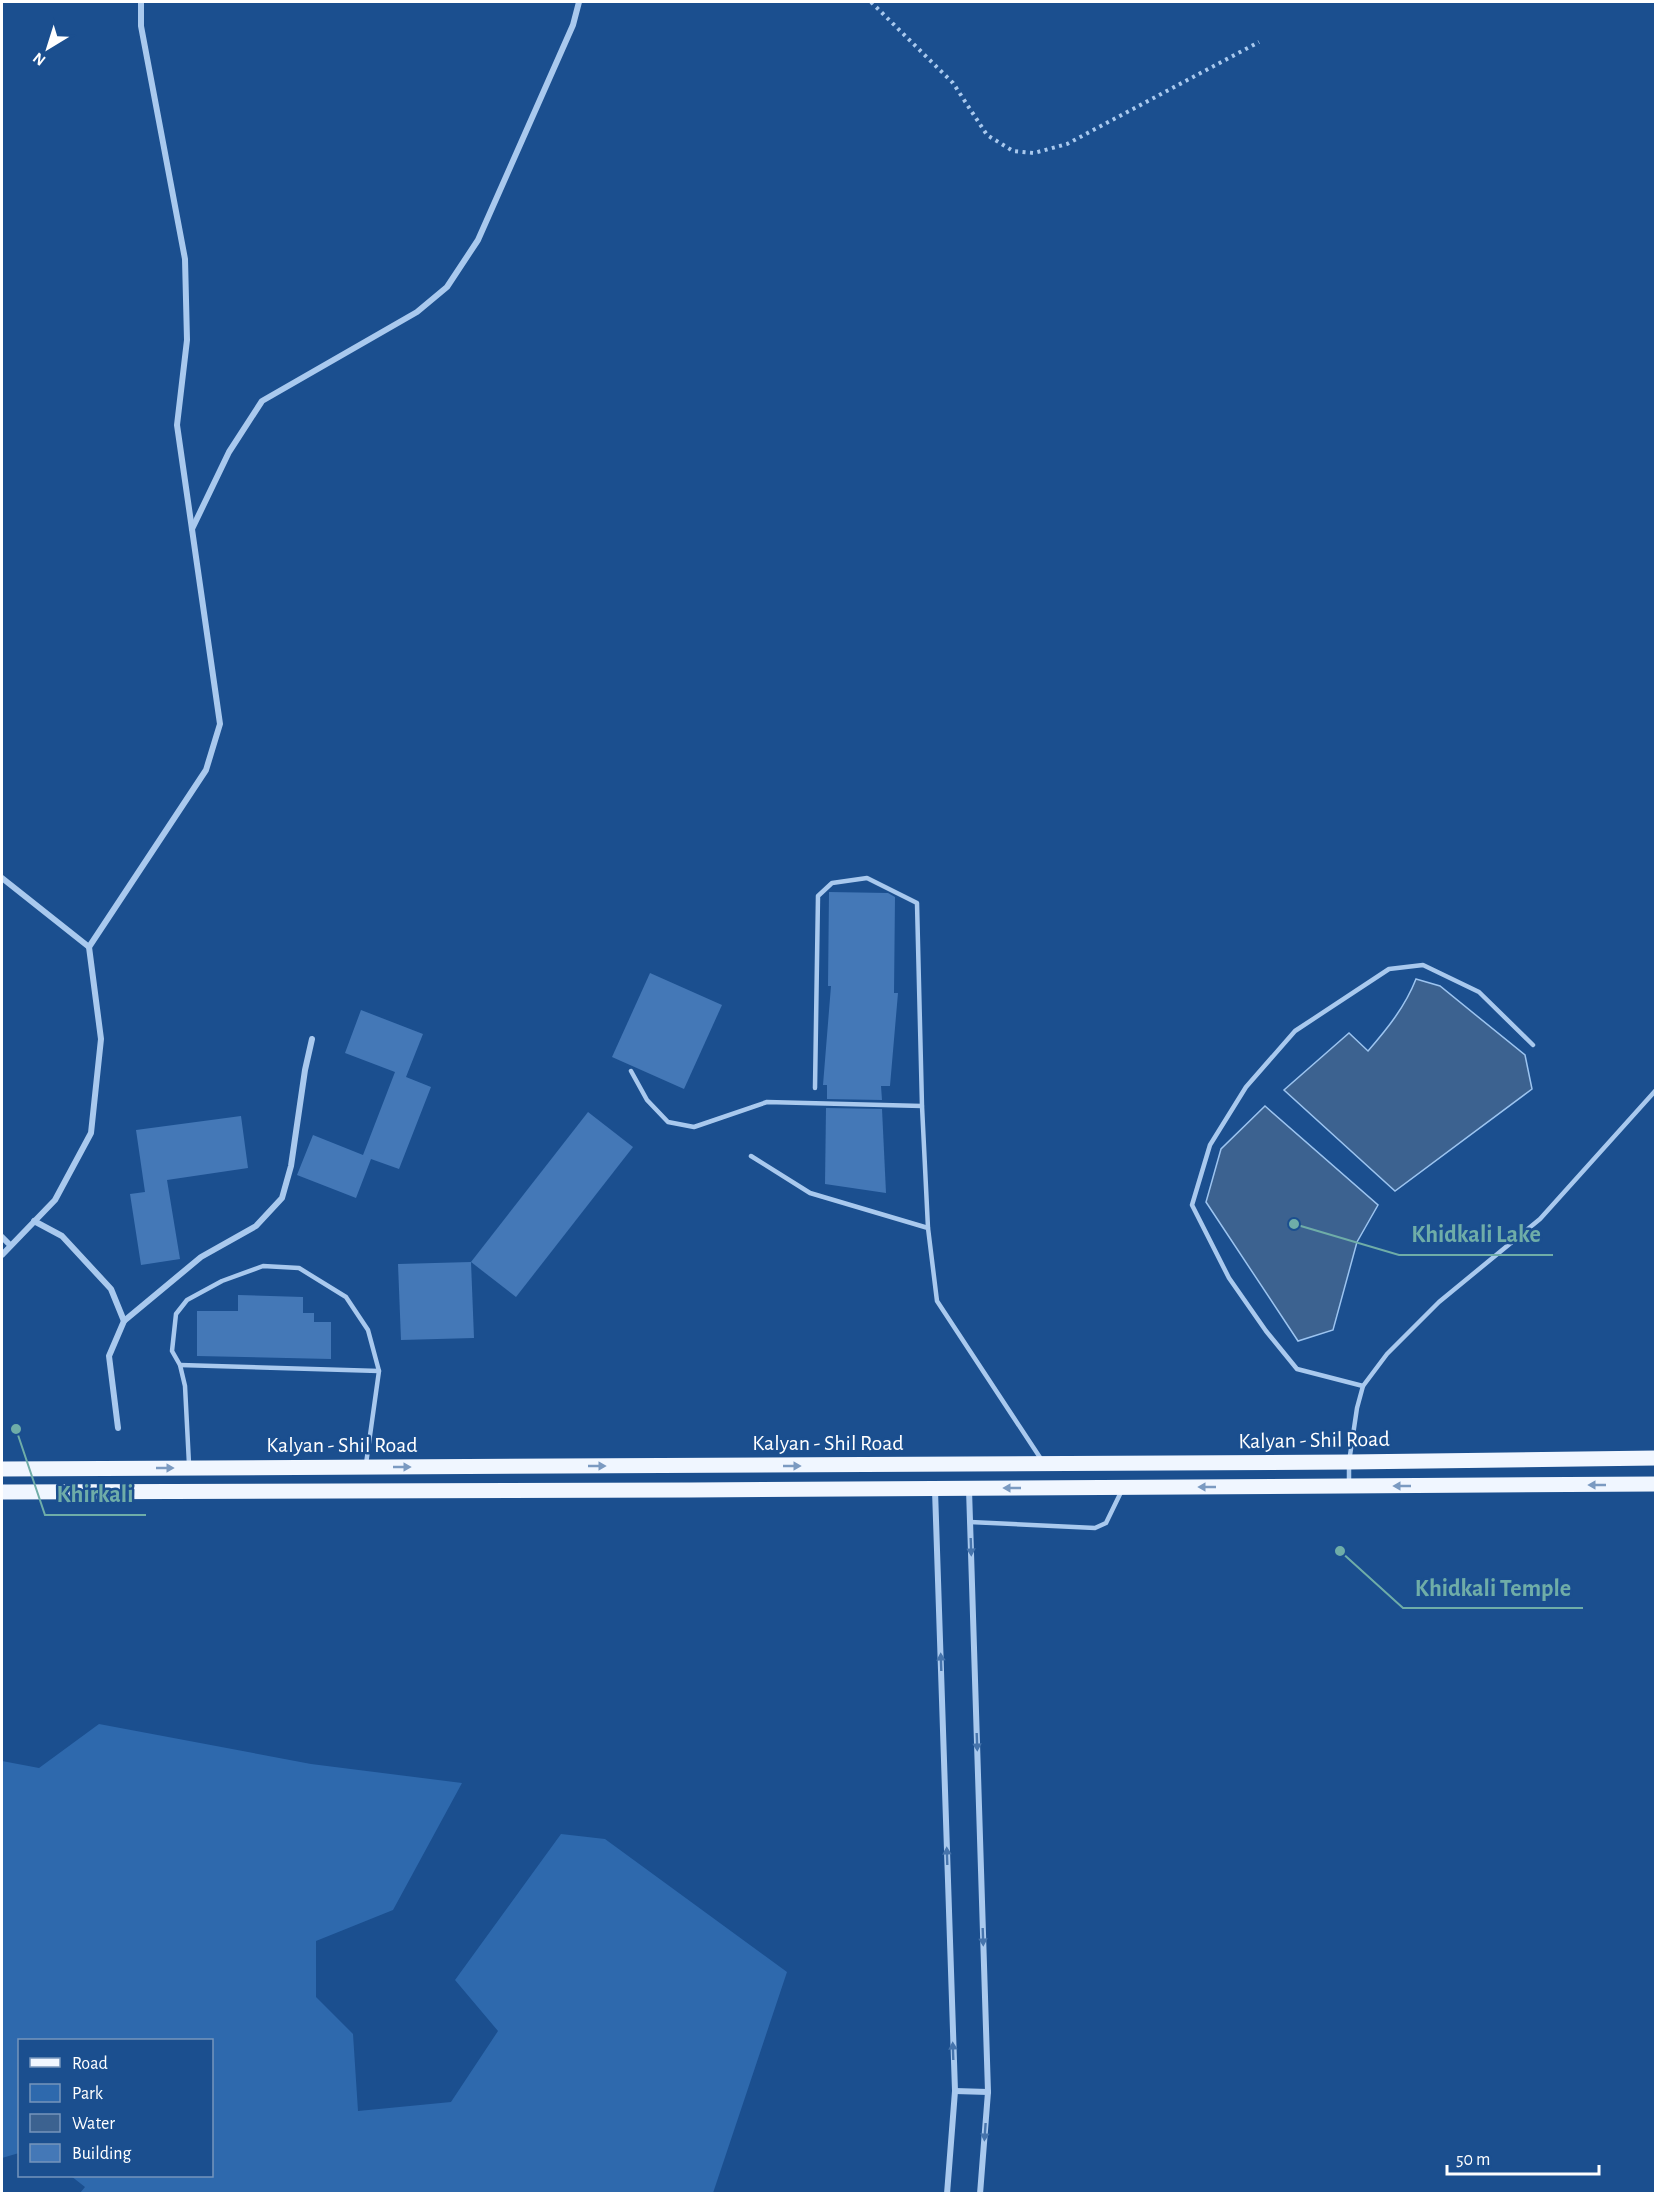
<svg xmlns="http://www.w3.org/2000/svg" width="1657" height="2195" font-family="'Alegreya Sans',sans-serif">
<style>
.green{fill:#2e69ad}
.water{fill:#3c6290;stroke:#9cc4f0;stroke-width:1.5}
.building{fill:#4478b7}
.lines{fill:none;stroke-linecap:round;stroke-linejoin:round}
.path{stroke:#a9c9ee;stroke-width:4;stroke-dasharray:3 4.5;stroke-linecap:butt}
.lane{stroke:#a9c9ee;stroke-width:4.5}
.street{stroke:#a9c9ee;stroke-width:6}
.primary{stroke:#f0f6ff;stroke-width:15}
.oneway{fill:#7b9ac1}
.oneway2{fill:#4674ac}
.labels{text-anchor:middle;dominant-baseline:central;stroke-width:5;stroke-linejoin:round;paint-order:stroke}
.street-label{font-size:22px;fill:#fff;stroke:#1b4f8f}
.leader{fill:none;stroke:#6fada8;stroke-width:2}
.callout-dot{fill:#6fada8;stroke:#1b4f8f;stroke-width:2}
.callout-label{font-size:24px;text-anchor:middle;font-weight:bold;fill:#6fada8;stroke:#1b4f8f;stroke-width:5;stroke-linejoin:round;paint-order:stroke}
</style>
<rect width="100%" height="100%" fill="#1b4f8f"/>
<polygon class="green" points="99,1724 311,1764 462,1783 393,1910 316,1941 316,1997 353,2034 358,2111 451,2102 498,2031 455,1980 561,1834 605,1839 787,1972 713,2193 80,2193 85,2187 71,2176 212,2176 212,2040 20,2040 19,2153 2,2158 2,1761 39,1768"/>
<g class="water">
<path d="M1416,979L1440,986L1525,1055L1532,1089L1395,1191L1284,1090L1349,1033L1368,1051C1387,1029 1405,1007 1416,979Z"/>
<polygon points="1265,1106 1378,1205 1357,1242 1333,1330 1298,1341 1206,1202 1221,1149"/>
</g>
<g class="building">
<polygon points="829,892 888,893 895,897 894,993 898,993 890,1086 881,1086 882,1100 827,1099 827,1085 823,1085 831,986 828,986"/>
<polygon points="650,973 722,1005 684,1089 612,1057"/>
<polygon points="361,1010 423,1034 406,1077 431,1087 399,1169 371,1159 356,1198 297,1175 313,1135 363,1155 395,1072 345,1053"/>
<polygon points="826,1108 882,1109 886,1193 825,1184"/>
<polygon points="588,1112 633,1147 516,1297 471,1262"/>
<polygon points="241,1116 248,1168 167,1180 180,1259 141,1265 130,1194 145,1192 136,1130"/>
<polygon points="471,1262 474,1338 401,1340 398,1264"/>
<polygon points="238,1295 303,1297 303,1313 314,1313 314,1322 331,1322 331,1359 197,1356 197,1311 238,1311"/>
</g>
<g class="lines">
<polyline class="path" points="871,2 953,83 987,135 1013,151 1034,153 1067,144 1259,42"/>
<g class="lane">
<polyline points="631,1071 647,1100 668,1122 694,1127 767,1102 922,1106"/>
<polyline points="815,1088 818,896 832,883 867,878 917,903 922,1106 928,1228"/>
<polyline points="751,1156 810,1193 928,1228 937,1301 1041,1459"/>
<polyline points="180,1365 379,1371"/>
<polyline points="1363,1386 1297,1369 1266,1331 1229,1278 1192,1205 1210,1145 1246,1087 1295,1031 1389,969 1423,965 1479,992 1533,1045"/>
<polyline points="189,1464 185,1386 180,1365 172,1351 176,1314 187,1300 222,1281 263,1266 299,1268 346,1297 368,1330 379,1371 366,1464"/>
<polyline points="1349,1483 1349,1462 1357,1408 1363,1386 1387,1354 1439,1302 1540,1219 1656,1090"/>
<polyline points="970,1522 1095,1528 1106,1523 1122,1490"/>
</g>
<g class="street">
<polyline points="192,529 229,452 262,401 417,312 447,287 478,240 573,25 579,2"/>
<polyline points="2,878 89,947"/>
<polyline points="34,1221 62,1236 111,1289 124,1321"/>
<polyline points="2,1237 10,1245"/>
<polyline points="2,1255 55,1200 91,1133 101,1039 89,947 206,770 220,724 177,425 187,340 185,259 141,26 141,2"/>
<polyline points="118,1428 109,1356 124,1321 201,1257 256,1226 282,1198 291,1166 305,1070 312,1039"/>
<polyline points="969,1489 988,2092 980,2194"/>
<polyline points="935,1490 955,2091 947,2194"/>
<polyline points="955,2091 988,2092"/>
</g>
<g class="primary">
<polyline points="2,1469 1349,1462 1656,1458"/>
<polyline points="2,1492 690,1490 1656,1484"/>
</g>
</g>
<defs><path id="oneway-solid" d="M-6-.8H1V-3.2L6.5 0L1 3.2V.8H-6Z" transform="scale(1.5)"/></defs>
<g class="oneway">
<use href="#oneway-solid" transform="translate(597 1466)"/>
<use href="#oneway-solid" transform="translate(792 1466)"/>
<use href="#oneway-solid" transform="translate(402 1467)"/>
<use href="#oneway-solid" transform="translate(165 1468)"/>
<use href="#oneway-solid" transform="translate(1597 1485) rotate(180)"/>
<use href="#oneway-solid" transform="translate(1402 1486) rotate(180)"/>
<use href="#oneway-solid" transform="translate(1207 1487) rotate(180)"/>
<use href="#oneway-solid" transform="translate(1012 1488) rotate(180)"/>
</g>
<g class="oneway2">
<use href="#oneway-solid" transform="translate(971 1547) rotate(88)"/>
<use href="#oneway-solid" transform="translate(941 1662) rotate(-92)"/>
<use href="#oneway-solid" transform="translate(977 1742) rotate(88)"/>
<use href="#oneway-solid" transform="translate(947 1856) rotate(-92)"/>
<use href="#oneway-solid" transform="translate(983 1937) rotate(88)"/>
<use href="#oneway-solid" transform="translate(953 2051) rotate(-92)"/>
<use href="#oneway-solid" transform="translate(985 2132) rotate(94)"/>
</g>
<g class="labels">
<g class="street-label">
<text transform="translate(1314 1440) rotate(-1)">Kalyan - Shil Road</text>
<text x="828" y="1443">Kalyan - Shil Road</text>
<text x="342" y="1445">Kalyan - Shil Road</text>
</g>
</g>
<path class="leader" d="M1294 1224L1399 1255H1553M16 1429L45 1515H146M1340 1551L1403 1608H1583"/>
<g class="callout-dot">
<circle cx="1294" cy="1224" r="6"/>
<circle cx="16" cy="1429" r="6"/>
<circle cx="1340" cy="1551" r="6"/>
</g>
<g class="callout-label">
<text x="1476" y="1242">Khidkali Lake</text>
<text x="95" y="1502">Khirkali</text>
<text x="1493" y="1596">Khidkali Temple</text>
</g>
<rect width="1657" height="2195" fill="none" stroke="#ffffff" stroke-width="6"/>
<rect x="18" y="2039" width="195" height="138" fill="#1b4f8f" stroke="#7695bc" stroke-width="1.5"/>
<rect x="30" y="2058" width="30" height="9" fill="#f0f6ff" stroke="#7695bc" stroke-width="1.5"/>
<text x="72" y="2069" font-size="18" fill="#ffffff">Road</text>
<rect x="30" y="2084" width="30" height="18" fill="#2e69ad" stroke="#7695bc" stroke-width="1.5"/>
<text x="72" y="2099" font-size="18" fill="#ffffff">Park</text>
<rect x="30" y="2114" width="30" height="18" fill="#3c6290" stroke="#7695bc" stroke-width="1.5"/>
<text x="72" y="2129" font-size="18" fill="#ffffff">Water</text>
<rect x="30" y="2144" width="30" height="18" fill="#4478b7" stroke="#7695bc" stroke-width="1.5"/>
<text x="72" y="2159" font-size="18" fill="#ffffff">Building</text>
<g transform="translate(48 48) rotate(218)" stroke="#1b4f8f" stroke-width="4.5" paint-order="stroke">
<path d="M0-4.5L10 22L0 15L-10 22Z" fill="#ffffff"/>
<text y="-9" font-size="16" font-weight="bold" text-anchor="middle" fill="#ffffff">N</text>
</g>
<path d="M1447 2165v9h152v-9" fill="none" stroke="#ffffff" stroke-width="3"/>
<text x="1456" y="2165" font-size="18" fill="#ffffff" stroke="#1b4f8f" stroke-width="4.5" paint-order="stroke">50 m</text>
</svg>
